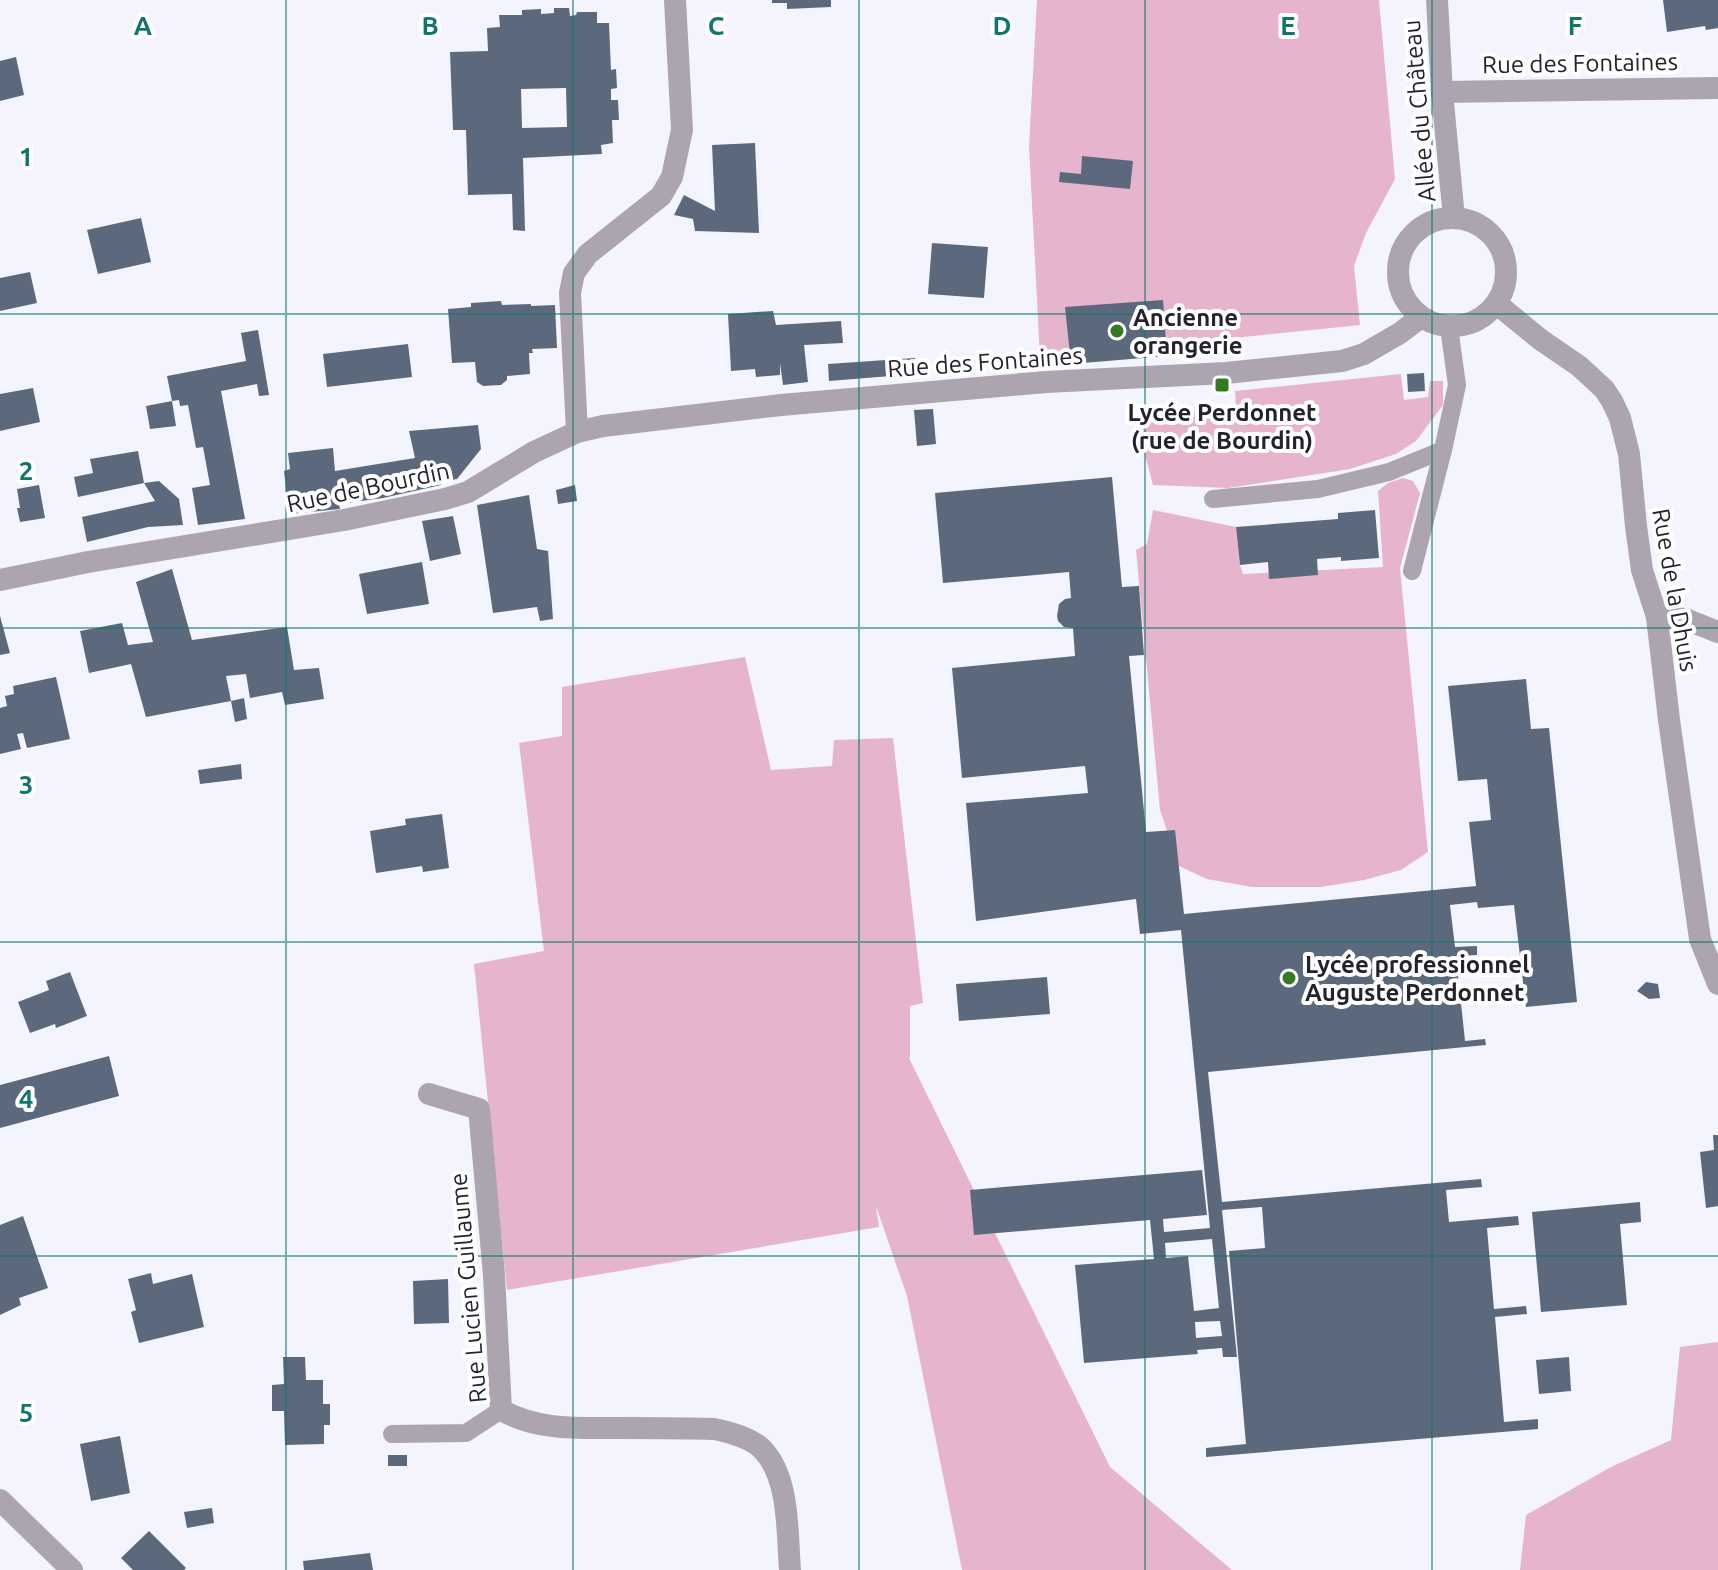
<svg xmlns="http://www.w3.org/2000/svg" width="1718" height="1570" font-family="Ubuntu,sans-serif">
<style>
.green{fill:#e6b4cd}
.building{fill:#5c697d;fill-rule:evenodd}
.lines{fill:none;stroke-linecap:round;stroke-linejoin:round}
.service{stroke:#aca4ae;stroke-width:18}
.minor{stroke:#aca4ae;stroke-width:22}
.tertiary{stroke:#aca4ae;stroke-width:22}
.grid{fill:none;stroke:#0f766e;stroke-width:2;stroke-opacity:0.55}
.poi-dot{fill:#337b20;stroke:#fff;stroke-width:3}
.labels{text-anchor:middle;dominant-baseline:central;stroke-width:8;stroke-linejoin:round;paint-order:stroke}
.street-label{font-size:24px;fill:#24232d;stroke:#fff}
.poi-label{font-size:24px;font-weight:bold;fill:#24232d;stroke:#fff;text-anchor:start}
.grid-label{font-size:26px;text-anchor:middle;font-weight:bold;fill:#0f766e;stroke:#fff;stroke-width:8;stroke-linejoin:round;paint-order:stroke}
</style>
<rect width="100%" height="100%" fill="#f4f4fe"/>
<g class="green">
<polygon points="1037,0 1379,0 1395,179 1366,233 1354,266 1360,325 1040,358 1029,146"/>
<polygon points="1401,374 1404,400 1428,397 1430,381 1443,381 1443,405 1416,441 1396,454 1350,469 1228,488 1153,485 1135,416 1236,409 1235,391"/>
<polygon points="1403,478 1413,481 1420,493 1400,568 1428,852 1401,870 1364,880 1321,887 1252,887 1207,879 1179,866 1160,810 1136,550 1147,544 1153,510 1236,527 1240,565 1243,574 1383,567 1378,491 1388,483"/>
<polygon points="745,657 771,770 832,766 834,740 893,738 923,1003 910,1006 910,1057 909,1058 1110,1467 1232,1570 962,1570 907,1296 876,1206 879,1227 507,1290 474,964 544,951 519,743 562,736 562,687"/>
<polygon points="1718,1342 1718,1570 1520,1570 1526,1515 1611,1467 1671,1440 1680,1347"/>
</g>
<g class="building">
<polygon points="772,0 831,0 831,7 787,9 787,3 772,3"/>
<polygon points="1663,0 1718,0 1718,28 1706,30 1705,26 1667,32"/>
<path d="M554,8H569L570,16L576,15L577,12H597V23H609L611,70L616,69L617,88L611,89V100H618L619,120H612L613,143L601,145L602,154L523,158L525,231L513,230L512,194L468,195L466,130H453L450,52L488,51L487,28L500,27L499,15H522V10L541,9V14L554,13ZM566,88L567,127L522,128L521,89Z"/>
<polygon points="16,57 24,95 0,101 0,61"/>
<polygon points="755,143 759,233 695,231 693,219 674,215 684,195 715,211 712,145"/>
<polygon points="1082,156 1133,161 1130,189 1059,182 1060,172 1081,174"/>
<polygon points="141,218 151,262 98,274 87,230"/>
<polygon points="932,243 988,247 984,298 928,294"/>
<polygon points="30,272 37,303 0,311 0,278"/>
<polygon points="1163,300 1167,356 1071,364 1065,307"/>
<polygon points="501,301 502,305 531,304 531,306 555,305 557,348 532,349 533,353 529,353 530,374 507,376 507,380 501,385 483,386 477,382 475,362 452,363 448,309 471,307 471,303"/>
<polygon points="773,311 776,325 841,321 843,343 804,345 808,382 783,385 780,363 780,375 756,377 755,369 731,371 728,314"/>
<polygon points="258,330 269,395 259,396 257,384 221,391 245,519 198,525 192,488 210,485 203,447 196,448 188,405 180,406 179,400 172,401 167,376 246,361 241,333"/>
<polygon points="408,344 412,377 327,387 323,354"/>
<polygon points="915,358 916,374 829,381 828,364"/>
<polygon points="1424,373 1425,391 1408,392 1407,374"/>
<polygon points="33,388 40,422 0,431 0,394"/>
<polygon points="172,401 176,426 150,429 146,406"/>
<polygon points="933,409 936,444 917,446 914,410"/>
<polygon points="478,425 481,449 457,479 440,482 441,485 383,498 339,504 340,509 289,514 284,471 290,469 288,453 333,448 335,471 415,458 409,431"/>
<polygon points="138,451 144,483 78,497 74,477 93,473 90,459"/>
<path d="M1112,477L1122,587L1139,586L1144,655L1129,656L1146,832L1175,830L1184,914L1476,886L1469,822L1491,820L1487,779L1458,781L1448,686L1526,679L1531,729L1549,728L1577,1002L1526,1007L1514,905L1478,908L1477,902L1450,905L1455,947L1477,946V955L1456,956L1460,995L1482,994V1002L1461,1003L1465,1041L1485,1039L1486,1045L1208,1072L1222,1202L1481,1179L1482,1187L1446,1190L1449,1222L1518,1216L1519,1225L1487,1228L1494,1309L1526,1306L1527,1314L1495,1317L1504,1422L1538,1419V1429L1206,1457V1448L1246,1444L1229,1251L1265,1248L1262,1207L1222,1210L1237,1357H1223L1222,1348L1197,1350L1198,1354L1084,1363L1075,1265L1154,1259L1150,1220L974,1235L970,1190L1202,1170L1207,1215L1163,1219L1164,1232L1210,1228L1181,930L1140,934L1136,899L976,921L966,803L1088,793L1085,766L962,778L952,668L1075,656L1073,628L1064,627L1058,621L1057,616L1059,604L1065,599L1071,598L1069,572L943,583L935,493ZM1212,1239L1219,1308L1194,1311L1188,1256L1166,1258L1165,1243ZM1220,1321L1222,1336L1196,1338L1195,1322Z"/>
<polygon points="159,481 179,499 183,525 148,527 87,542 82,517 155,501 144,483"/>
<polygon points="39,485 45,518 20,522 17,508 20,508 17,489"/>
<polygon points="575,485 577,501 558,504 556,490"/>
<polygon points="529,495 537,549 548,551 553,619 540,621 537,607 493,613 477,505"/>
<polygon points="1375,510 1379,558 1341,561 1341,557 1317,559 1318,575 1269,579 1268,562 1240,565 1236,527 1338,519 1338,513"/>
<polygon points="453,516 461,554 430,561 422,521"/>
<polygon points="422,562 429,604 367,614 359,574"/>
<polygon points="172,569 192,640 287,627 294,670 319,668 324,699 285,705 282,692 250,698 246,674 226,676 231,701 244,698 247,719 235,722 231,701 146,717 131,664 89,673 80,631 122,623 128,645 153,642 136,582"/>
<polygon points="0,616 10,653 0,655"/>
<polygon points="56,677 70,739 27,748 23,733 17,734 21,749 0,754 0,708 7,706 5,696 14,694 13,686"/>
<polygon points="241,764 242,779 200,784 198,770"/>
<polygon points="442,814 449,868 423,872 422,866 376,873 370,831 406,825 405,819"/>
<polygon points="70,972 87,1016 56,1028 55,1024 30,1033 18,1002 49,990 46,981"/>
<polygon points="1047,977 1050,1014 959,1021 956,984"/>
<polygon points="1646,982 1658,984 1660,998 1649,999 1637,991"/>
<polygon points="109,1056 119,1096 0,1128 0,1085"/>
<polygon points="1713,1135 1718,1135 1718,1206 1706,1208 1700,1152 1714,1150"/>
<polygon points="1640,1202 1641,1222 1620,1224 1627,1305 1541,1312 1532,1212"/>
<polygon points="23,1216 48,1288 19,1298 21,1305 0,1315 0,1225"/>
<polygon points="151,1273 153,1284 192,1274 204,1327 139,1343 131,1312 136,1310 128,1279"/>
<polygon points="448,1279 449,1323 414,1324 413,1281"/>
<polygon points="283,1357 305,1357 306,1380 323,1380 323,1404 330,1404 330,1425 324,1425 324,1444 285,1445 284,1411 272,1411 272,1385 284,1384"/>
<polygon points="1569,1357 1571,1391 1539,1394 1536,1360"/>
<polygon points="120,1436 130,1493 91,1501 80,1444"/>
<rect x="388" y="1455" width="19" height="11"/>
<polygon points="212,1508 214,1523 187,1528 184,1512"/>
<polygon points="149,1531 186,1568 184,1570 133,1570 121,1558"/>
<polygon points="370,1553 373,1570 304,1570 303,1561"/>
</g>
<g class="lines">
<g class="service">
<polyline points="1213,499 1318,489 1389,472 1443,450"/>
<polyline points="1412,571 1443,450 1457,385 1449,327"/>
<polyline points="392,1434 466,1433 501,1410"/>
</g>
<g class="minor">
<polyline points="1437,0 1442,92 1454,218"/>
<polyline points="1442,92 1718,88"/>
<circle cx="1452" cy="272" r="54"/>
<polyline points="1497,304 1541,340 1579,366 1604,389 1612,401 1620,418 1629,454 1636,526 1642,570 1657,617 1669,720 1700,939 1718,984"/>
<polyline points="577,432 570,293 574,273 588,254 661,196 672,177 682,130 675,0"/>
<polyline points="0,580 88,562 344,520 445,499 468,492 534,452 577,432 603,426 781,405 1046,382 1226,373 1342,361 1364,354 1400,333 1421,317"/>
<polyline points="1657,617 1685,619 1718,632"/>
<path d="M429,1094L479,1109L494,1275L501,1410C538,1431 580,1428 621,1428C652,1428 683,1428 714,1429C729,1432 749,1437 761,1448C790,1476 787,1532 790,1570"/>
</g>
<polyline class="tertiary" points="0,1500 72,1570"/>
</g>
<path class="grid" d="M286,0V1570M573,0V1570M859,0V1570M1145,0V1570M1432,0V1570M0,314H1718M0,628H1718M0,942H1718M0,1256H1718"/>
<g class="poi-dot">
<circle cx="1117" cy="331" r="8"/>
<rect x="1214" y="377" width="16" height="16" rx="4"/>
<circle cx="1289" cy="978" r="8"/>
</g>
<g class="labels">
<g class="street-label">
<text transform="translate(1580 63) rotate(-1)">Rue des Fontaines</text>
<text transform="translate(1419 111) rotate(-95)">Allée du Château</text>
<text transform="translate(985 362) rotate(-4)">Rue des Fontaines</text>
<text transform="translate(368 487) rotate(-12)">Rue de Bourdin</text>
<text transform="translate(1675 590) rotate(80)">Rue de la Dhuis</text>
<text transform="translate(468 1288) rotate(-95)">Rue Lucien Guillaume</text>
</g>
<g class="poi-label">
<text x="1133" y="317">Ancienne<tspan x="1133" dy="28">orangerie</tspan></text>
<text x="1222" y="412" text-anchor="middle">Lycée Perdonnet<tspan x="1222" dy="28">(rue de Bourdin)</tspan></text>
<text x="1305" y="964">Lycée professionnel<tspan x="1305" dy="28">Auguste Perdonnet</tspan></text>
</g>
</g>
<g class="grid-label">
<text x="143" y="35">A</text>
<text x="430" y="35">B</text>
<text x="716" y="35">C</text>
<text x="1002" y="35">D</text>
<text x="1288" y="35">E</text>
<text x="1575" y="35">F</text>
<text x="26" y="166">1</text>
<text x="26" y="480">2</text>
<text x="26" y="794">3</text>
<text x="26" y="1108">4</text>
<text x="26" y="1422">5</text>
</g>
</svg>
